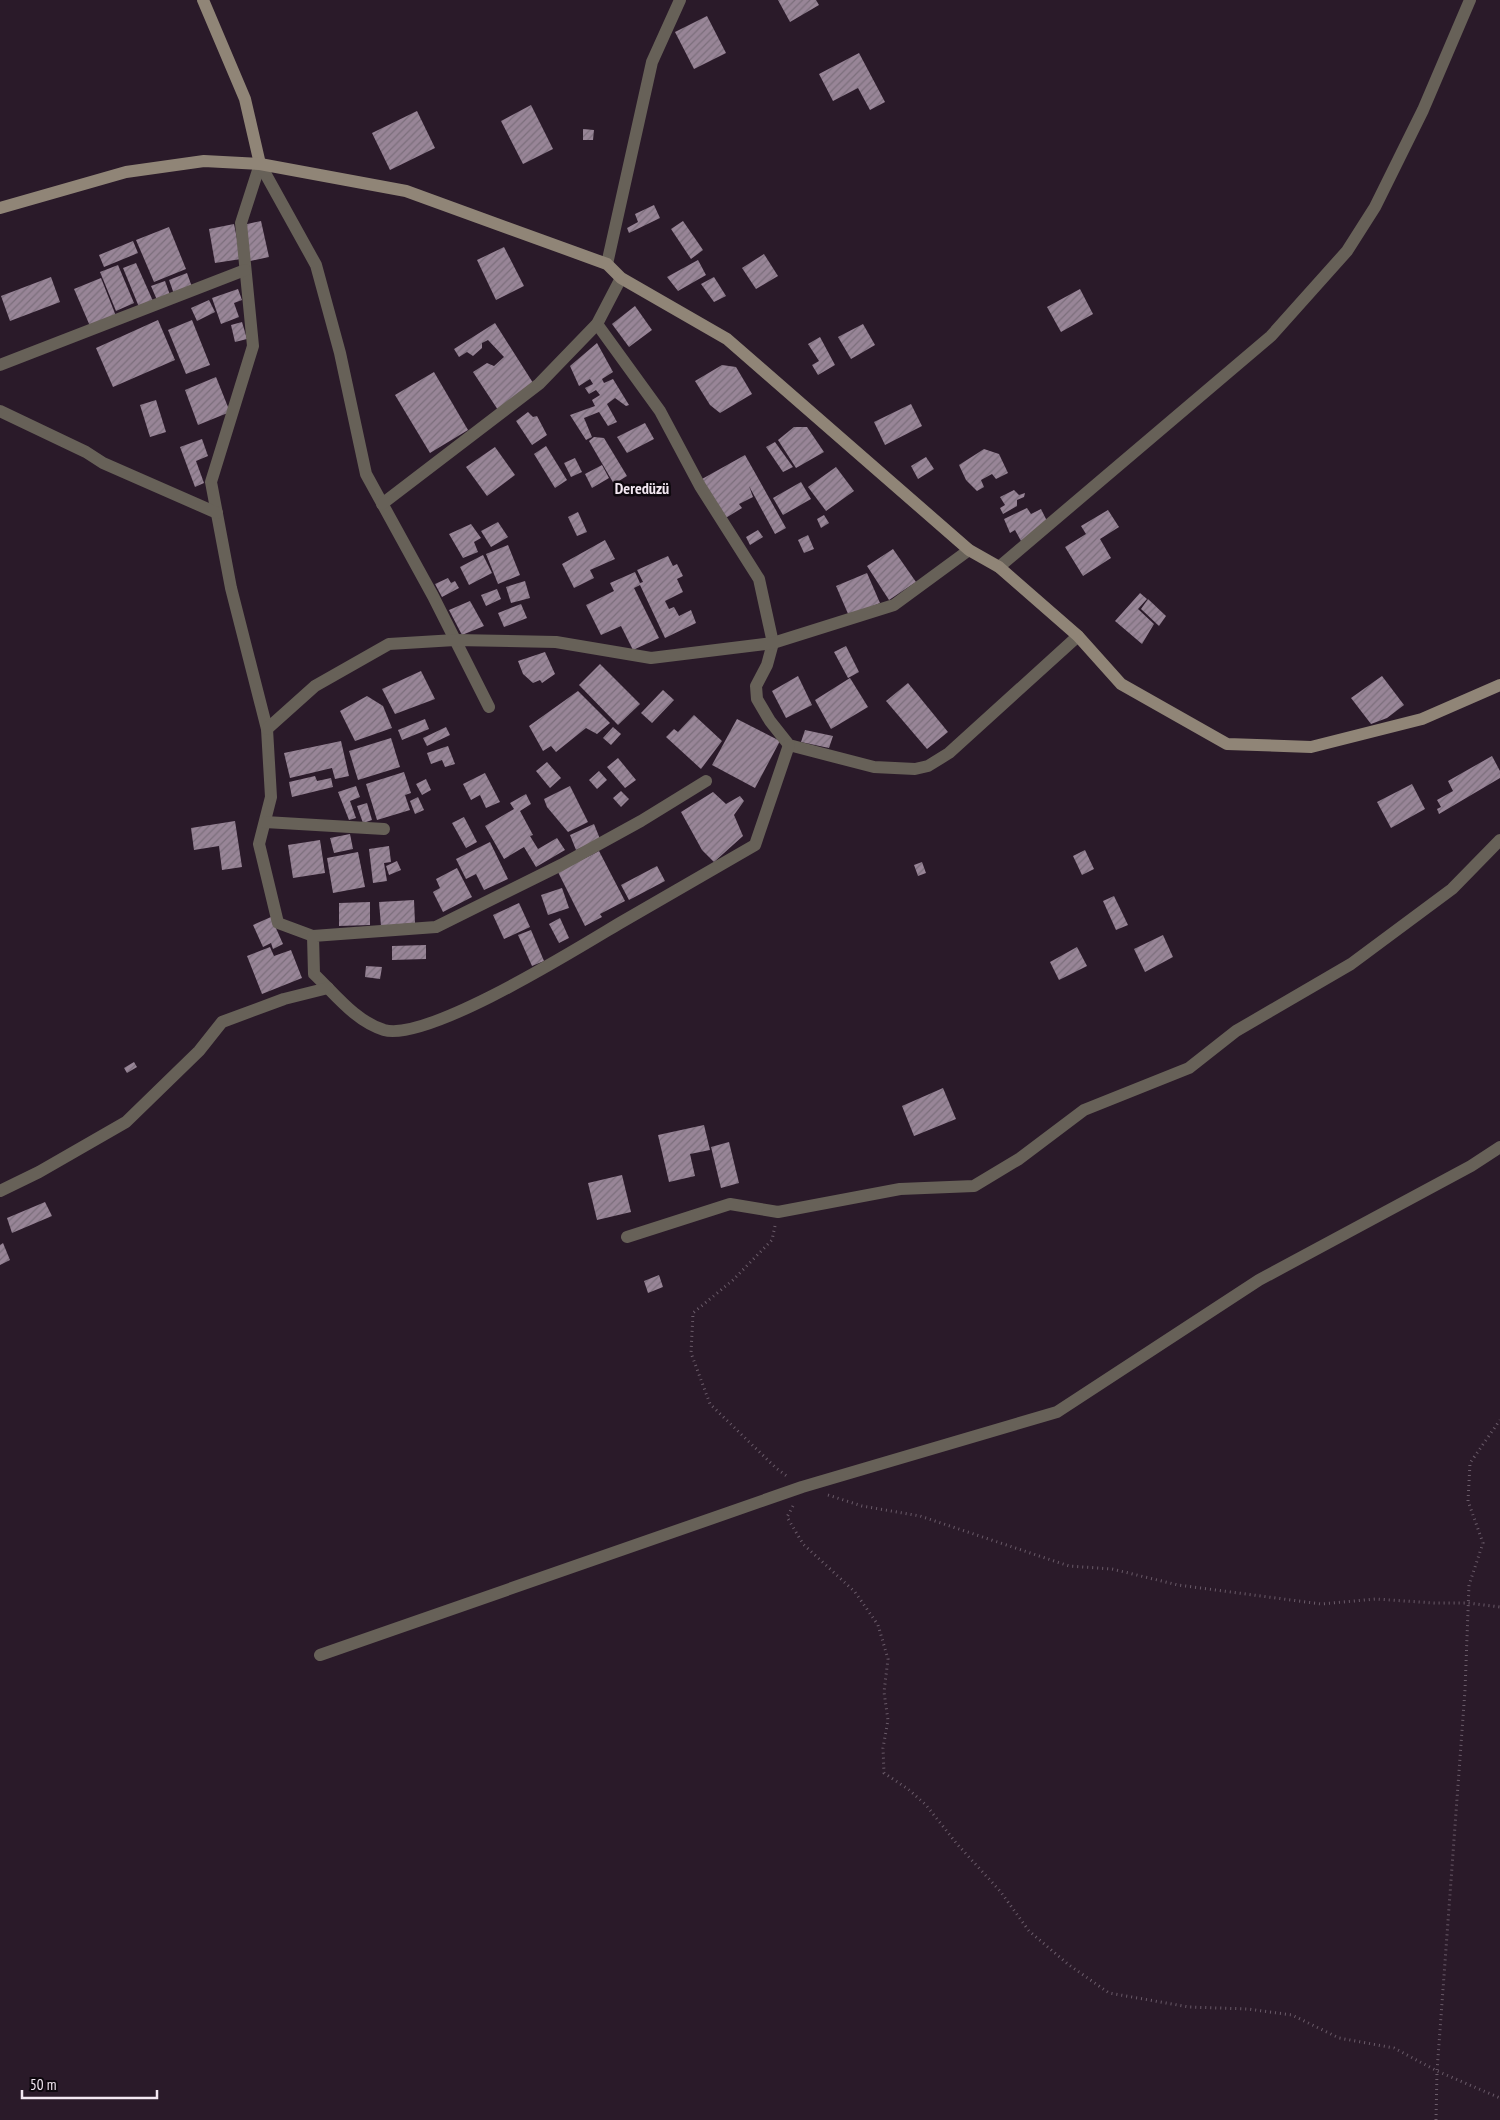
<svg xmlns="http://www.w3.org/2000/svg" width="1500" height="2120" font-family="'PT Sans Narrow',sans-serif">
<style>
.building{fill:url(#building-hatch)}
.lines{fill:none;stroke-linecap:round;stroke-linejoin:round}
.path{stroke:#6a5b69;stroke-width:3;stroke-dasharray:1 4;stroke-linecap:butt}
.street{stroke:#676158;stroke-width:12}
.secondary{stroke:#908577;stroke-width:12}
.labels{text-anchor:middle;dominant-baseline:central;stroke-width:5;stroke-linejoin:round;paint-order:stroke}
.quarter-label{font-size:16px;font-weight:bold;fill:#f3e8f2;stroke:#0e080e}
</style>
<defs>
<pattern id="building-hatch" width="6" height="6" patternUnits="userSpaceOnUse" patternTransform="scale(1.25)"><rect width="6" height="6" fill="#988597"/><path d="M-1 1l2-2M0 6l6-6M5 7l2-2" fill="none" stroke="#7c6f7c"/></pattern>
</defs>
<rect width="100%" height="100%" fill="#2a1a29"/>
<g class="building">
<polygon points="778,0 816,0 819,5 790,22"/>
<polygon points="707,16 726,53 694,69 675,32"/>
<polygon points="859,53 885,102 870,110 858,88 833,101 819,74"/>
<polygon points="531,105 553,149 523,164 501,121"/>
<polygon points="417,111 435,148 390,170 372,133"/>
<polygon points="583,129 594,130 593,140 583,140"/>
<polygon points="654,205 660,218 629,233 627,228 638,222 635,214"/>
<polygon points="261,221 269,257 250,261 243,225"/>
<polygon points="683,221 703,250 691,259 671,229"/>
<polygon points="234,224 241,259 215,263 209,229"/>
<polygon points="169,227 186,269 154,282 136,240"/>
<polygon points="133,241 138,253 104,267 99,255"/>
<polygon points="504,247 524,286 496,300 477,260"/>
<polygon points="764,254 778,276 756,289 742,268"/>
<polygon points="698,260 706,275 678,291 667,277"/>
<polygon points="136,263 153,301 139,307 123,268"/>
<polygon points="118,265 134,303 116,311 100,272"/>
<polygon points="187,273 192,287 174,294 169,280"/>
<polygon points="51,277 60,302 10,321 1,296"/>
<polygon points="714,277 726,296 714,302 701,284"/>
<polygon points="101,278 116,316 90,326 74,289"/>
<polygon points="165,281 170,295 157,300 151,286"/>
<polygon points="238,289 242,300 234,303 239,317 221,324 212,298"/>
<polygon points="1080,289 1093,314 1061,332 1047,307"/>
<polygon points="209,300 215,312 197,321 191,308"/>
<polygon points="635,306 652,330 629,347 612,324"/>
<polygon points="158,320 175,360 113,387 96,348"/>
<polygon points="192,320 210,365 186,374 168,330"/>
<polygon points="242,322 247,339 235,342 231,325"/>
<polygon points="495,323 535,386 498,410 473,372 487,363 494,366 504,357 488,340 482,343 482,348 473,356 467,352 459,357 454,349"/>
<polygon points="863,324 875,345 851,359 838,337"/>
<polygon points="820,337 835,365 818,375 812,365 819,361 808,344"/>
<polygon points="597,343 613,372 602,379 604,383 613,379 629,405 626,406 615,398 607,404 617,422 608,426 599,412 584,418 592,437 586,440 570,415 595,406 592,400 600,395 596,390 589,394 585,388 593,384 590,379 579,386 570,366"/>
<polygon points="722,365 736,367 752,394 720,413 710,405 695,381"/>
<polygon points="434,372 468,430 430,453 395,395"/>
<polygon points="216,377 230,412 198,425 185,390"/>
<polygon points="156,400 166,432 150,437 140,405"/>
<polygon points="911,404 922,426 885,445 874,422"/>
<polygon points="528,412 533,417 537,416 547,435 532,445 516,421"/>
<polygon points="645,423 654,439 627,453 617,437"/>
<polygon points="794,427 807,427 824,452 796,468 778,440"/>
<polygon points="594,437 604,438 627,476 614,484 589,441"/>
<polygon points="202,439 208,456 196,461 204,483 195,487 180,447"/>
<polygon points="775,442 793,467 783,472 766,447"/>
<polygon points="546,446 567,480 555,488 534,454"/>
<polygon points="495,447 515,475 487,496 466,467"/>
<polygon points="984,449 999,454 1008,473 996,479 992,474 981,480 984,487 977,491 966,480 959,465"/>
<polygon points="745,455 786,528 775,534 749,486 753,497 739,504 742,508 724,519 702,479"/>
<polygon points="926,457 934,469 918,479 911,466"/>
<polygon points="575,458 582,472 571,477 564,463"/>
<polygon points="602,465 609,478 592,488 585,474"/>
<polygon points="836,467 854,491 826,511 808,487"/>
<polygon points="801,482 811,499 783,515 773,498"/>
<polygon points="1014,490 1019,495 1025,493 1024,497 1017,500 1017,506 1003,514 1000,508 1005,505 1000,497"/>
<polygon points="1027,508 1031,514 1041,509 1048,523 1021,541 1015,530 1010,533 1004,519"/>
<polygon points="1108,510 1119,527 1100,539 1111,558 1083,576 1065,547 1086,534 1081,526"/>
<polygon points="578,512 587,532 577,536 568,517"/>
<polygon points="824,515 829,523 821,528 817,519"/>
<polygon points="498,522 508,537 491,547 481,531"/>
<polygon points="471,524 481,538 474,542 478,552 463,558 449,534"/>
<polygon points="758,530 763,537 750,545 746,537"/>
<polygon points="808,535 814,549 804,553 798,540"/>
<polygon points="605,540 615,559 590,570 594,578 574,588 562,564"/>
<polygon points="508,545 520,575 498,584 486,554"/>
<polygon points="893,549 916,582 889,600 867,566"/>
<polygon points="483,555 492,573 469,585 460,567"/>
<polygon points="668,556 673,566 677,564 683,576 677,579 683,592 665,601 669,609 674,607 679,616 691,610 696,623 665,638 640,585 634,588 659,638 633,650 621,626 601,635 586,605 614,591 610,583 635,572 640,583 643,582 637,570"/>
<polygon points="867,573 880,603 849,616 836,586"/>
<polygon points="448,578 451,583 455,581 459,588 442,597 435,584"/>
<polygon points="525,581 530,598 511,603 506,587"/>
<polygon points="497,589 501,599 486,606 481,595"/>
<polygon points="1140,593 1147,599 1138,609 1154,624 1142,644 1115,621"/>
<polygon points="1148,599 1166,616 1159,626 1141,609"/>
<polygon points="470,601 484,626 462,635 449,610"/>
<polygon points="521,604 527,618 504,627 498,613"/>
<polygon points="846,646 859,672 848,678 834,652"/>
<polygon points="545,652 555,674 542,683 540,680 533,683 523,674 518,661"/>
<polygon points="600,664 640,704 618,725 579,685"/>
<polygon points="421,671 435,699 395,714 382,689"/>
<polygon points="798,676 812,705 786,718 772,691"/>
<polygon points="1382,676 1404,705 1387,718 1371,724 1351,698"/>
<polygon points="850,678 868,707 831,729 815,700"/>
<polygon points="908,683 948,732 927,749 886,701"/>
<polygon points="663,690 674,700 652,723 641,713"/>
<polygon points="578,691 610,723 597,734 586,728 556,752 551,746 543,751 529,726"/>
<polygon points="367,696 383,706 392,728 355,741 340,711"/>
<polygon points="694,715 722,741 701,769 666,737 674,729 678,732"/>
<polygon points="425,719 429,729 402,740 398,730"/>
<polygon points="737,719 780,741 755,788 712,765"/>
<polygon points="446,727 450,735 427,746 423,738"/>
<polygon points="613,727 621,734 611,745 603,738"/>
<polygon points="805,730 833,736 829,748 801,742"/>
<polygon points="391,738 400,767 358,780 349,751"/>
<polygon points="341,741 349,776 335,779 332,768 290,778 284,753"/>
<polygon points="448,746 455,764 445,767 442,760 431,764 427,753"/>
<polygon points="1492,756 1500,771 1500,778 1439,814 1437,809 1441,807 1437,800 1453,791 1448,781"/>
<polygon points="618,758 636,780 625,788 607,767"/>
<polygon points="547,762 561,778 550,788 536,771"/>
<polygon points="599,771 607,780 597,789 589,780"/>
<polygon points="404,772 411,793 405,795 410,810 377,820 366,784"/>
<polygon points="485,773 500,802 486,808 480,795 471,800 463,784"/>
<polygon points="315,776 317,781 331,778 333,787 292,797 289,782"/>
<polygon points="426,779 431,790 422,795 416,784"/>
<polygon points="1412,784 1425,809 1391,828 1377,802"/>
<polygon points="356,786 360,797 350,801 356,818 349,820 338,792"/>
<polygon points="570,786 588,822 568,832 547,807 544,799"/>
<polygon points="621,791 629,799 621,807 613,798"/>
<polygon points="713,792 726,804 740,796 744,801 734,815 743,836 714,862 702,850 681,812"/>
<polygon points="526,794 531,804 520,811 533,835 530,836 538,849 557,838 565,850 536,867 524,847 504,859 485,826 514,809 510,803"/>
<polygon points="418,797 424,810 415,814 410,801"/>
<polygon points="367,803 372,820 363,823 357,806"/>
<polygon points="464,817 477,842 466,848 452,823"/>
<polygon points="235,821 242,867 222,870 219,846 194,850 191,828"/>
<polygon points="594,824 600,839 576,850 570,835"/>
<polygon points="350,834 353,849 334,853 330,838"/>
<polygon points="320,840 325,873 293,878 288,845"/>
<polygon points="490,842 508,879 484,890 476,874 466,879 456,859"/>
<polygon points="389,846 391,862 384,863 387,881 373,883 369,849"/>
<polygon points="1085,850 1094,869 1082,875 1073,856"/>
<polygon points="599,851 625,901 600,914 602,917 585,926 558,872"/>
<polygon points="358,852 365,887 333,893 327,858"/>
<polygon points="397,861 401,870 389,875 386,866"/>
<polygon points="922,862 926,873 918,876 914,865"/>
<polygon points="657,866 665,881 629,900 621,885"/>
<polygon points="457,868 472,897 443,912 433,892 440,888 436,879"/>
<polygon points="562,888 569,908 548,915 541,895"/>
<polygon points="1114,896 1128,925 1116,930 1103,901"/>
<polygon points="414,900 415,923 381,926 379,902"/>
<polygon points="370,902 370,925 339,926 339,903"/>
<polygon points="519,903 530,927 504,939 493,915"/>
<polygon points="271,917 283,944 273,949 271,943 263,947 253,925"/>
<polygon points="560,918 569,938 559,943 549,924"/>
<polygon points="531,930 544,961 532,966 518,935"/>
<polygon points="1163,935 1173,957 1145,972 1134,949"/>
<polygon points="426,945 426,959 392,960 392,946"/>
<polygon points="270,947 274,956 291,950 302,978 262,994 247,956"/>
<polygon points="1077,947 1087,966 1059,980 1050,962"/>
<polygon points="366,966 382,967 380,979 365,977"/>
<polygon points="134,1062 137,1067 127,1073 124,1068"/>
<polygon points="943,1088 956,1119 914,1136 902,1106"/>
<polygon points="704,1125 710,1150 690,1154 695,1176 669,1182 658,1135"/>
<polygon points="729,1142 739,1183 721,1188 711,1147"/>
<polygon points="622,1175 631,1212 597,1220 588,1183"/>
<polygon points="45,1202 52,1216 12,1233 7,1218"/>
<polygon points="3,1243 10,1260 0,1265 0,1245"/>
<polygon points="659,1275 663,1287 648,1293 644,1281"/>
</g>
<g class="lines">
<g class="path">
<polyline points="775,1226 772,1240 733,1280 693,1313 691,1353 710,1404 776,1468 788,1477"/>
<polyline points="828,1495 862,1506 920,1516 1069,1566 1112,1569 1178,1585 1321,1604 1376,1599 1434,1603 1468,1603 1500,1607"/>
<polyline points="793,1506 787,1517 803,1544 855,1592 878,1625 888,1659 884,1692 888,1720 883,1748 884,1773 908,1789 926,1805 957,1844 1000,1891 1029,1931 1069,1965 1109,1993 1189,2007 1248,2009 1292,2015 1339,2038 1394,2048 1437,2071 1500,2098"/>
<polyline points="1436,2120 1437,2071 1465,1690 1469,1585 1483,1543 1468,1501 1470,1463 1500,1420"/>
</g>
<g class="street">
<polyline points="260,164 241,223 253,346 211,482 231,588 267,729 271,797 259,844 278,923 313,936"/>
<polyline points="260,164 316,265 340,353 366,474 433,596 489,707"/>
<polyline points="607,264 652,62 680,0"/>
<polyline points="597,324 660,411 700,486 759,579 773,643 767,665 756,686 757,699 770,721 789,745 874,767 915,769 928,766 949,753 1078,636"/>
<polyline points="0,365 245,270"/>
<polyline points="0,411 86,452 103,463 217,513"/>
<polyline points="382,504 539,384 597,324 621,278"/>
<polyline points="999,567 1271,336 1347,251 1375,207 1423,110 1470,0"/>
<polyline points="267,729 315,686 389,644 455,640 556,642 651,658 773,643 894,605 969,550"/>
<path d="M706,781L641,821L561,865L436,927L313,936L314,974C335,994 355,1021 384,1030C428,1042 578,948 620,923C665,897 710,871 755,845L789,745"/>
<polyline points="265,822 384,829"/>
<polyline points="0,1191 39,1172 126,1122 199,1051 222,1022 284,999 328,988"/>
<polyline points="627,1237 730,1204 778,1212 900,1189 974,1186 1019,1159 1084,1110 1189,1068 1236,1031 1351,964 1452,889 1500,840"/>
<polyline points="320,1655 802,1487 1057,1412 1259,1280 1471,1166 1500,1147"/>
</g>
<g class="secondary">
<polyline points="203,0 245,99 260,164"/>
<polyline points="0,208 126,172 204,161 260,164 406,191 607,264 621,278 727,339 969,550 999,567 1078,636 1121,684 1227,744 1311,747 1422,719 1500,685"/>
</g>
</g>
<g class="labels">
<g class="quarter-label">
<text x="642" y="488">Deredüzü</text>
</g>
</g>
<path d="M22 2090v8h135v-8" fill="none" stroke="#f3e8f2" stroke-width="2.5"/>
<text x="30" y="2090" font-size="15" fill="#f3e8f2" stroke="#0e080e" stroke-width="4" paint-order="stroke">50 m</text>
</svg>
